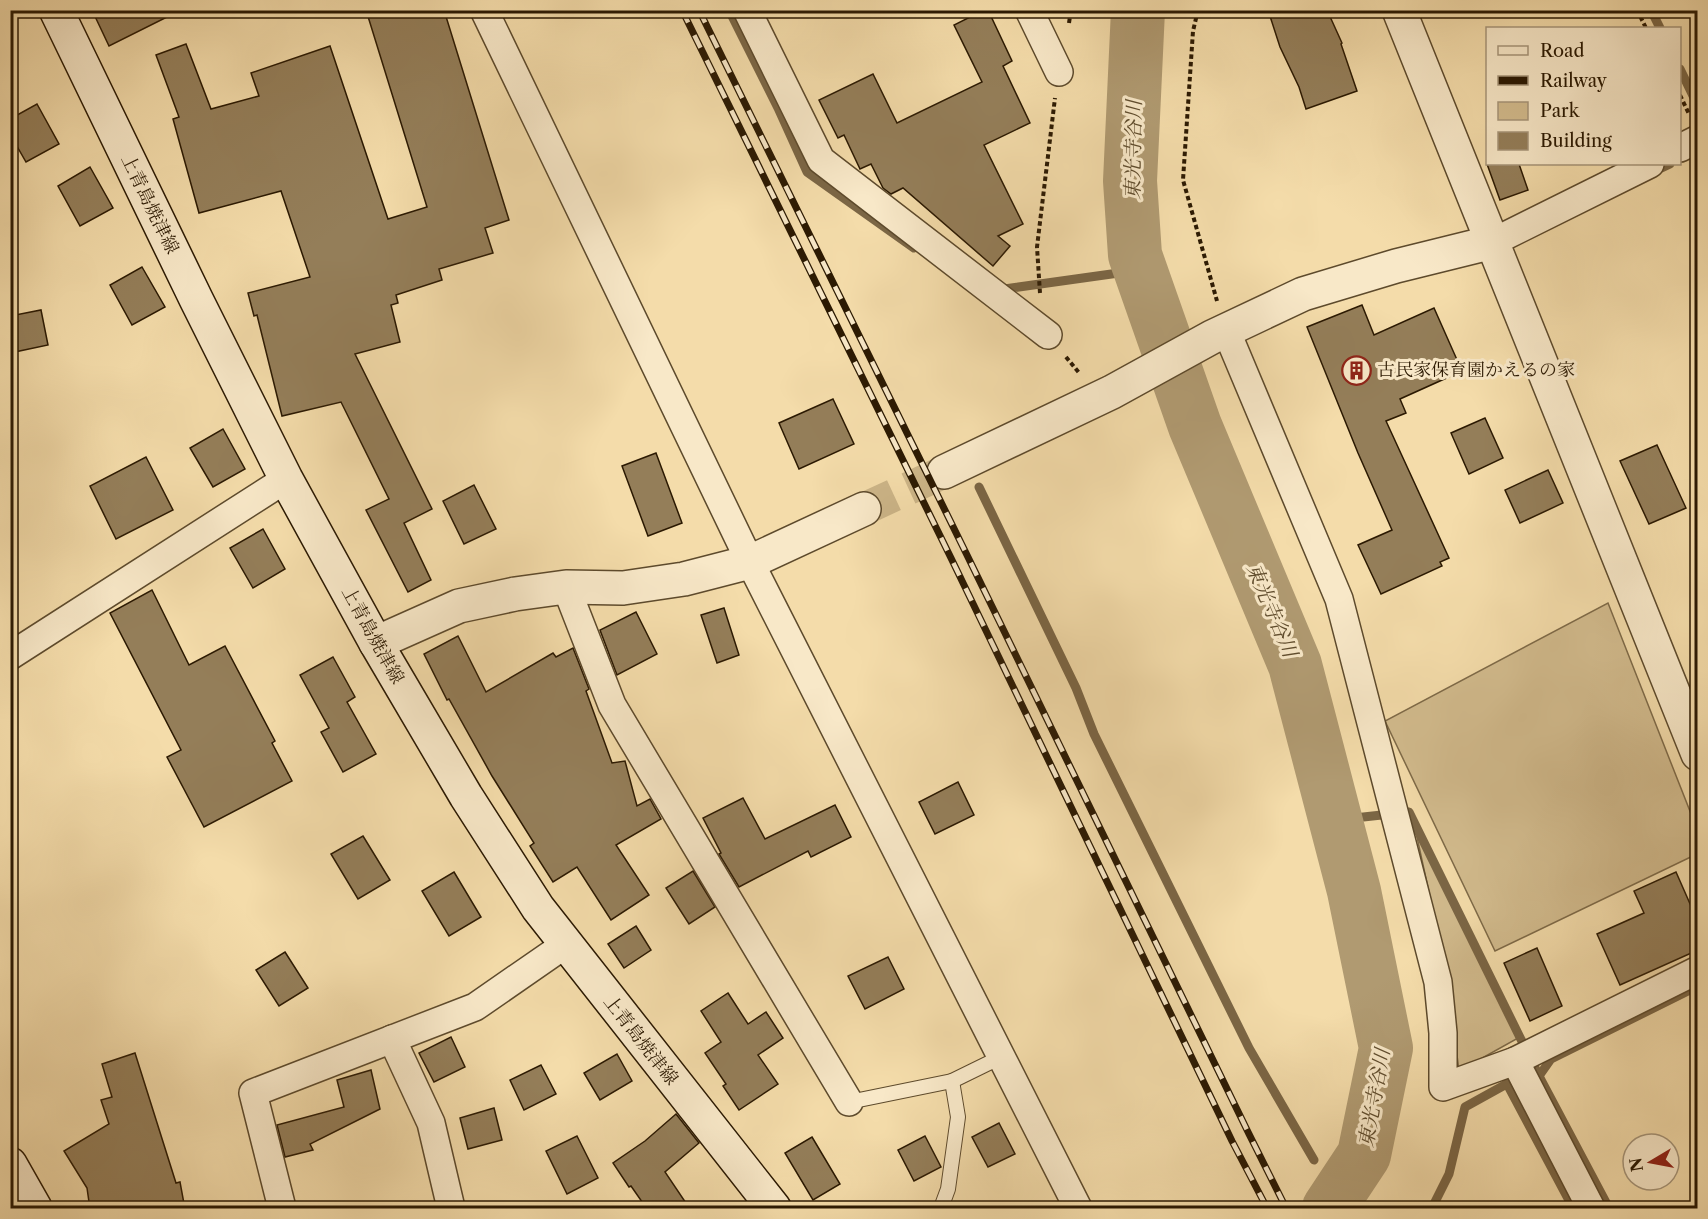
<svg xmlns="http://www.w3.org/2000/svg" width="1708" height="1219" font-family="'Libre Caslon Text','Noto Serif JP',serif">
<style>
.green{fill:#d2bb8d;stroke:#7e6a48;stroke-width:1.5}
.lines{fill:none;stroke-linecap:round;stroke-linejoin:round}
.stream{stroke:#7b6645;stroke-width:9}
.river{stroke:#b09a71;stroke-width:54}
.building{fill:#947e59;stroke:#2b1902;stroke-width:1.5}
.tertiary-tunnel{stroke:#ccb588;stroke-width:33;stroke-dasharray:33 16;stroke-linecap:butt}
.service-casing{stroke:#5d4a2c;stroke-width:16}
.minor-casing{stroke:#5d4a2c;stroke-width:30}
.tertiary-casing{stroke:#5d4a2c;stroke-width:36}
.secondary-casing{stroke:#2b1902;stroke-width:36}
.path{stroke:#2b1902;stroke-width:4;stroke-dasharray:4.5 3;stroke-linecap:butt}
.service{stroke:#f8e8c8;stroke-width:14}
.minor{stroke:#f8e8c8;stroke-width:27}
.tertiary{stroke:#f8e8c8;stroke-width:33}
.secondary{stroke:#f8e8c8;stroke-width:33}
.rail-casing{stroke:#2b1902;stroke-width:7}
.rail{stroke:#f8e8c8;stroke-width:4.5;stroke-dasharray:14;stroke-linecap:butt}
.labels{text-anchor:middle;dominant-baseline:central;stroke-width:6;stroke-linejoin:round;paint-order:stroke}
.street-label{font-size:18px;fill:#2b1902;stroke:#f8e8c8}
.poi-label{font-size:18px;fill:#2b1902;stroke:#f8e8c8;text-anchor:start}
.water-label{font-size:20px;font-style:italic;fill:#604d2e;stroke:#f8e8c8}
</style>
<rect width="100%" height="100%" fill="#f4dcaa"/>
<filter id="stains"><feTurbulence type="fractalNoise" baseFrequency=".00333" numOctaves="4"/><feColorMatrix values="0 0 0 0 .2 0 0 0 0 .09 0 0 0 0 .02 0 0 0 .5 -.17"/></filter>
<radialGradient id="worn" r=".72"><stop offset=".6" stop-color="#630" stop-opacity="0"/><stop offset="1" stop-color="#630" stop-opacity=".3"/></radialGradient>
<g class="green">
<polygon points="1608,603 1697,829 1697,854 1495,951 1385,721"/>
<polygon points="1415,828 1520,1037 1459,1071 1447,975"/>
</g>
<g class="lines">
<g class="stream">
<polyline points="729,10 778,108 807,172 914,248"/>
<polyline points="1651,10 1660,28"/>
<polyline points="1680,69 1698,106"/>
<polyline points="1653,172 1670,164"/>
<polyline points="997,290 1140,270"/>
<polyline points="979,487 1076,688 1094,734 1249,1048 1314,1160"/>
<polyline points="1336,820 1409,812 1539,1076 1609,1208"/>
<polyline points="1539,1076 1551,1059 1698,986"/>
<polyline points="1507,1084 1573,1208"/>
<polyline points="1432,1208 1449,1174 1465,1107 1521,1076"/>
</g>
<polyline class="river" points="1138,10 1130,181 1135,255 1195,426 1295,665 1354,891 1386,1048 1364,1155 1329,1208"/>
</g>
<g class="building">
<polygon points="92,10 181,10 109,46"/>
<polygon points="366,10 444,10 509,220 485,228 493,253 439,269 442,280 396,295 398,303 391,305 400,342 355,354 432,509 404,523 431,580 408,592 366,510 389,499 341,402 282,416 257,315 254,316 248,293 310,277 281,191 199,213 173,119 179,117 156,55 186,44 211,109 259,96 251,73 330,46 388,219 427,207"/>
<polygon points="984,10 988,10 1012,61 1003,66 1030,123 984,145 1023,224 998,236 1010,246 993,266 903,188 891,194 883,188 871,164 860,169 844,135 838,138 819,100 873,74 897,123 982,82 954,25"/>
<polygon points="1268,10 1327,10 1342,43 1341,44 1357,91 1306,109 1299,87 1280,47"/>
<polygon points="37,104 59,144 26,162 10,134 10,119"/>
<polygon points="1487,164 1519,164 1528,190 1500,200"/>
<polygon points="90,167 113,208 80,226 58,186"/>
<polygon points="142,267 165,307 132,325 110,285"/>
<polygon points="1362,305 1374,335 1434,308 1462,371 1400,399 1406,413 1386,421 1449,558 1440,562 1442,566 1381,594 1358,545 1392,530 1358,453 1307,327"/>
<polygon points="41,310 48,345 10,353 10,316"/>
<polygon points="833,399 854,444 799,469 779,423"/>
<polygon points="1485,418 1503,458 1469,474 1451,433"/>
<polygon points="223,429 245,469 213,487 190,448"/>
<polygon points="1657,445 1686,508 1649,524 1620,461"/>
<polygon points="656,453 682,523 648,536 622,466"/>
<polygon points="146,457 173,510 116,539 90,486"/>
<polygon points="1548,470 1563,503 1520,523 1505,490"/>
<polygon points="474,485 496,529 464,544 443,501"/>
<polygon points="263,529 285,569 253,588 230,548"/>
<polygon points="152,590 189,665 225,646 275,741 272,743 292,781 204,827 167,757 181,750 110,613"/>
<polygon points="724,608 739,655 717,663 701,615"/>
<polygon points="636,612 657,654 617,675 600,630"/>
<polygon points="458,636 486,692 553,653 556,657 573,648 589,689 586,691 612,763 625,761 637,806 650,799 661,819 616,845 649,895 611,920 577,867 553,882 530,846 534,843 492,776 449,699 447,700 424,654"/>
<polygon points="333,657 355,697 347,702 376,754 343,772 321,732 329,728 300,675"/>
<polygon points="958,782 974,815 935,834 919,802"/>
<polygon points="743,798 765,839 835,805 851,837 811,857 808,851 739,887 719,854 721,853 703,818"/>
<polygon points="363,836 390,880 358,899 331,854"/>
<polygon points="693,871 715,907 689,924 666,888"/>
<polygon points="454,872 481,917 449,936 422,891"/>
<polygon points="1676,872 1698,922 1698,950 1620,985 1597,934 1644,913 1634,891"/>
<polygon points="636,926 651,950 624,968 608,944"/>
<polygon points="1537,948 1562,1006 1530,1021 1504,963"/>
<polygon points="285,952 308,988 279,1006 256,970"/>
<polygon points="888,957 904,989 865,1009 848,976"/>
<polygon points="728,993 748,1024 766,1012 783,1038 758,1055 778,1084 739,1110 723,1086 726,1084 705,1053 721,1042 701,1011"/>
<polygon points="451,1037 465,1067 434,1082 419,1053"/>
<polygon points="135,1053 176,1183 180,1182 185,1209 90,1209 87,1188 64,1151 109,1124 101,1100 112,1097 102,1064"/>
<polygon points="617,1054 632,1081 600,1100 584,1073"/>
<polygon points="541,1065 556,1094 524,1110 510,1080"/>
<polygon points="371,1070 380,1109 310,1144 313,1150 285,1157 277,1125 344,1107 337,1080"/>
<polygon points="494,1108 502,1140 468,1149 460,1118"/>
<polygon points="676,1114 699,1143 665,1172 690,1209 647,1209 631,1186 629,1187 613,1163 645,1141"/>
<polygon points="999,1123 1015,1154 988,1167 972,1137"/>
<polygon points="577,1136 598,1178 567,1194 546,1151"/>
<polygon points="925,1136 941,1167 914,1181 898,1150"/>
<polygon points="812,1137 840,1184 813,1200 785,1153"/>
</g>
<g class="lines">
<polyline class="tertiary-tunnel" points="864,509 944,472"/>
<defs>
<g id="service">
<polyline points="849,1102 952,1081 1001,1057"/>
<polyline points="941,1208 948,1189 958,1117 952,1081"/>
</g>
<g id="minor">
<polyline points="484,10 750,562 1078,1208"/>
<polyline points="747,10 821,160 1048,335"/>
<polyline points="1029,10 1059,72"/>
<polyline points="1680,148 1698,139"/>
<polyline points="1493,242 1650,164"/>
<polyline points="1226,330 1339,599 1438,982 1443,1033 1443,1087 1515,1061 1698,970"/>
<polyline points="566,587 612,705 849,1102"/>
<polyline points="10,656 286,479"/>
<polyline points="392,1039 431,1123 451,1208"/>
<polyline points="1515,1061 1591,1208"/>
<polyline points="282,1208 253,1093 475,1007 566,944"/>
</g>
<g id="tertiary">
<polyline points="1399,10 1698,754"/>
<polyline points="944,472 1112,392 1212,337 1303,294 1396,266 1493,242"/>
<polyline points="376,643 459,606 515,594 566,587 623,588 684,579 750,562 864,509"/>
</g>
<g id="secondary">
<polyline points="56,10 196,299 286,479 376,643 466,796 538,908 774,1208"/>
<polyline points="10,1164 35,1208"/>
</g>
</defs>
<use href="#service" class="service-casing"/>
<use href="#minor" class="minor-casing"/>
<use href="#tertiary" class="tertiary-casing"/>
<use href="#secondary" class="secondary-casing"/>
<g class="path">
<polyline points="1198,10 1193,31 1183,180 1217,301"/>
<polyline points="1637,10 1646,28"/>
<polyline points="1069,23 1071,10"/>
<polyline points="1680,95 1689,114"/>
<polyline points="1040,293 1037,247 1055,98"/>
<polyline points="1066,357 1080,374"/>
</g>
<use href="#service" class="service"/>
<use href="#minor" class="minor"/>
<use href="#tertiary" class="tertiary"/>
<use href="#secondary" class="secondary"/>
<defs>
<g id="rail">
<polyline points="682,10 951,558 1232,1141 1267,1208"/>
<polyline points="699,10 966,553 1249,1134 1286,1208"/>
</g>
</defs>
<use href="#rail" class="rail-casing"/>
<use href="#rail" class="rail"/>
</g>
<defs>
<symbol id="building-ring" viewBox="-11 -11 22 22"><circle r="9.5" fill="#f8e8c8" stroke="#8f2418" stroke-width="1.5"/><path d="M-4-6H4V6H1V3H-1V6H-4ZM-2.5-4.3h1.7v1.8h-1.7ZM.8-4.3h1.7v1.8H.8ZM-2.5-1h1.7V.8h-1.7ZM.8-1h1.7V.8H.8Z" fill="#8f2418"/></symbol>
</defs>
<g fill-rule="evenodd">
<use href="#building-ring" x="1340" y="354" width="33" height="33"/>
</g>
<g class="labels">
<g class="street-label">
<text transform="translate(150 204) rotate(64)">上青島焼津線</text>
<text transform="translate(373 635) rotate(61)">上青島焼津線</text>
<text transform="translate(641 1040) rotate(52)">上青島焼津線</text>
</g>
<g class="poi-label">
<text x="1377" y="370">古民家保育園かえるの家</text>
</g>
<g class="water-label">
<text transform="translate(1133 150) rotate(-89)">東光寺谷川</text>
<text transform="translate(1272 610) rotate(67)">東光寺谷川</text>
<text transform="translate(1374 1098) rotate(-80)">東光寺谷川</text>
</g>
</g>
<rect width="1708" height="1219" fill="none" stroke="#f4dcaa" stroke-width="36"/>
<rect x="12" y="12" width="1684" height="1195" fill="none" stroke="#2b1902" stroke-width="3"/>
<rect x="18" y="18" width="1672" height="1183" fill="none" stroke="#2b1902" stroke-width="1.5"/>
<rect x="1486" y="27" width="195" height="138" fill="#f8e8c8" stroke="#a69579" stroke-width="1.5"/>
<rect x="1498" y="46" width="30" height="9" fill="#f8e8c8" stroke="#a69579" stroke-width="1.5"/>
<text x="1540" y="57" font-size="18" fill="#2b1902">Road</text>
<rect x="1498" y="76" width="30" height="9" fill="#2b1902" stroke="#a69579" stroke-width="1.5"/>
<text x="1540" y="87" font-size="18" fill="#2b1902">Railway</text>
<rect x="1498" y="102" width="30" height="18" fill="#d2bb8d" stroke="#a69579" stroke-width="1.5"/>
<text x="1540" y="117" font-size="18" fill="#2b1902">Park</text>
<rect x="1498" y="132" width="30" height="18" fill="#947e59" stroke="#a69579" stroke-width="1.5"/>
<text x="1540" y="147" font-size="18" fill="#2b1902">Building</text>
<g transform="translate(1651 1162) rotate(260)"><circle r="28" fill="#f8e8c8" stroke="#a69579" stroke-width="1.5"/>
<path d="M0-4.5L10 22L0 15L-10 22Z" fill="#8f2418"/>
<text y="-9" font-size="16" font-weight="bold" text-anchor="middle" fill="#2b1902">N</text>
</g>
<rect width="100%" height="100%" filter="url(#stains)"/>
<rect width="100%" height="100%" fill="url(#worn)"/>
</svg>
